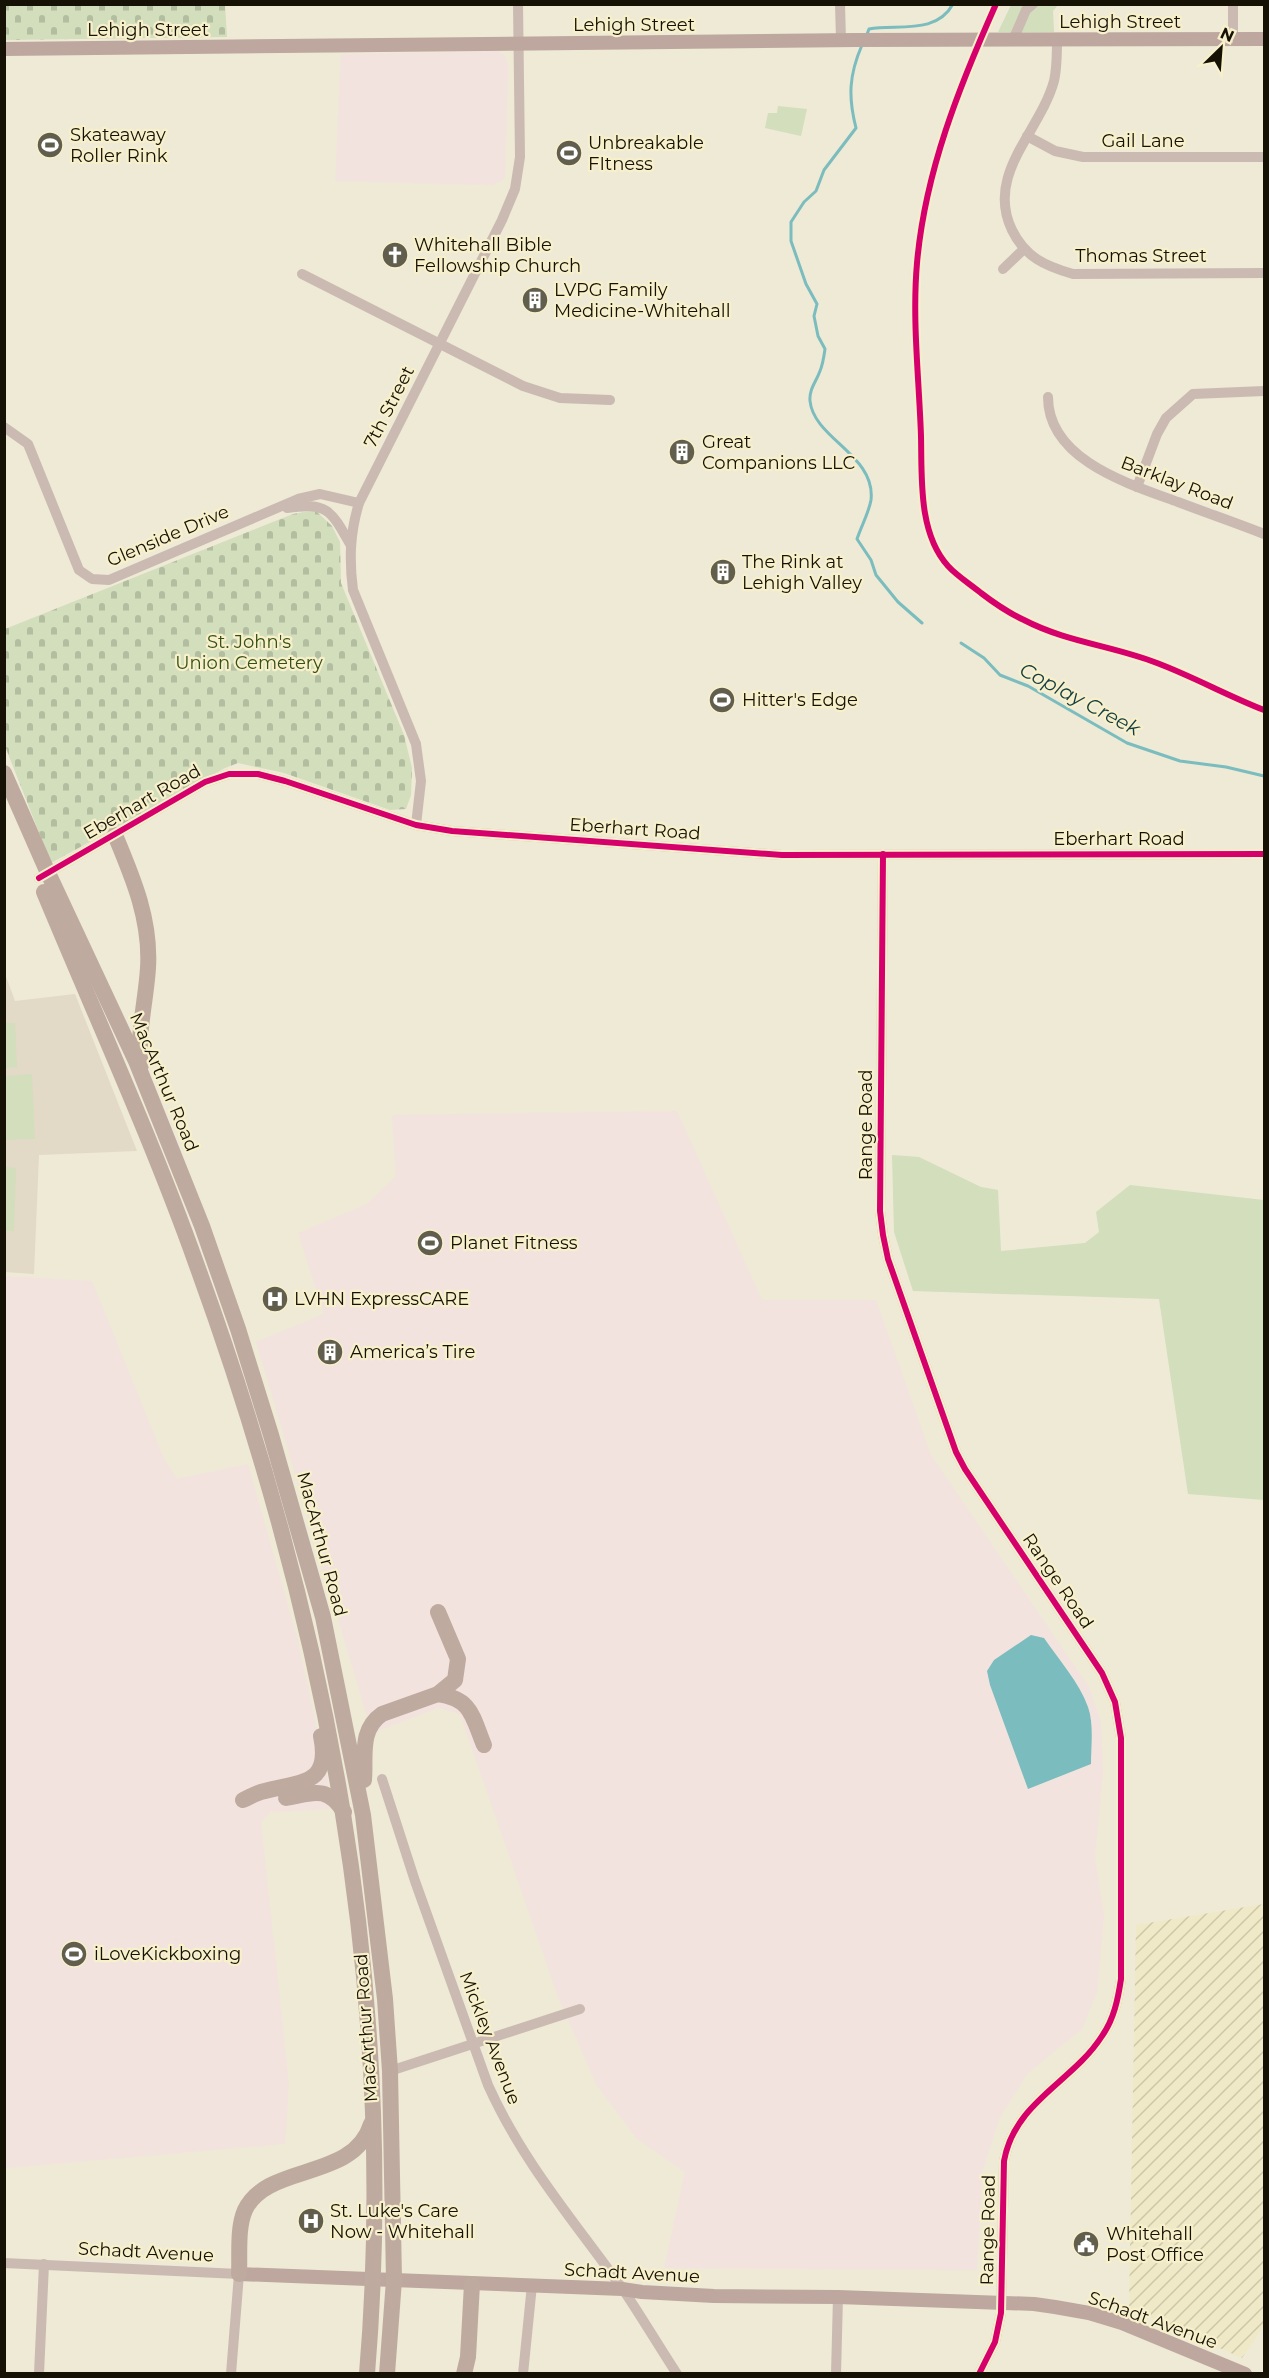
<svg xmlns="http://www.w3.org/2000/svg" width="1269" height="2378" font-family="Montserrat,sans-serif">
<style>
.commercial{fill:#f3e3df}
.industrial{fill:url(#industrial-furrows)}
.education{fill:#e3d9c7}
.green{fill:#d2debc}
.cemetery{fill:url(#cemetery-stones)}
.water{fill:#7bbcbe}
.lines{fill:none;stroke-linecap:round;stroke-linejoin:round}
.stream{stroke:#7bbcbe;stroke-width:3}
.minor{stroke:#cbbab2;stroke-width:10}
.major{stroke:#bda79e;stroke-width:14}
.highway{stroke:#bfaaa0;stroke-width:16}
.cycleway-casing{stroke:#f8f0cb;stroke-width:10}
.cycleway{stroke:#d6006c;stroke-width:6}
.labels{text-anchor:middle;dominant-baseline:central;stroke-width:4.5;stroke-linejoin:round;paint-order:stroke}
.street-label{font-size:18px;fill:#151205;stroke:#f8f0cb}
.poi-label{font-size:18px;fill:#151205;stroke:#f8f0cb;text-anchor:start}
.park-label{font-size:18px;fill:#345111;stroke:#f8f0cb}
.water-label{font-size:20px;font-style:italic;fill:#123e43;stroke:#f8f0cb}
</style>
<defs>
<pattern id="industrial-furrows" width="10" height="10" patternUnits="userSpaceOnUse" patternTransform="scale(1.5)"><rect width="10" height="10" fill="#f0e9c7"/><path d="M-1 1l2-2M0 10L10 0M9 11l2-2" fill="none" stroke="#cdc7a9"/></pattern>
<pattern id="cemetery-stones" width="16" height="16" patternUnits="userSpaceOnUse" patternTransform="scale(1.5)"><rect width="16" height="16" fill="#d2debc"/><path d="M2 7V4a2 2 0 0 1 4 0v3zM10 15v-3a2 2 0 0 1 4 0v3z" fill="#b3bda0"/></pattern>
</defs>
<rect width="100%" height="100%" fill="#eeead6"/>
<g class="commercial">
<polygon points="498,51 505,56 508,65 505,178 493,185 335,181 341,54"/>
<polygon points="677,1111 762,1300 876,1300 931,1455 1089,1687 1101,1722 1103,1771 1095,1858 1104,1915 1097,1992 1082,2029 1028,2073 1000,2117 982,2173 977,2270 664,2268 685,2172 637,2139 597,2086 558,1997 460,1714 438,1708 380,1730 373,1737 256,1342 324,1314 298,1233 367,1204 396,1176 392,1115"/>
<polygon points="4,1276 92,1281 165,1461 177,1479 248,1464 296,1634 328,1779 331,1809 270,1812 261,1822 289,2084 285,2144 5,2168"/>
</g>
<polygon class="industrial" points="1264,1904 1264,2326 1242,2358 1129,2308 1136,1925"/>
<polygon class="education" points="4,971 15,1001 75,994 137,1151 39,1155 34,1274 5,1272"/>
<g class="green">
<polygon points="1011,5 1058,5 1053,11 1054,32 998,32"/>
<polygon points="778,106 807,109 801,136 765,128 768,113 777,113"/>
<polygon points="5,1023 15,1023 17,1067 5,1068"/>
<polygon points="32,1074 35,1139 5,1140 5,1076"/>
<polygon points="892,1155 919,1157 981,1187 998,1190 1001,1251 1085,1243 1099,1232 1096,1212 1130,1185 1264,1200 1264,1500 1188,1494 1159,1299 913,1291 894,1232"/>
<polygon points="5,1167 16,1168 14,1231 5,1231"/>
</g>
<g class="cemetery">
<polygon points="4,5 225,5 227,37 5,40"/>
<polygon points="315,510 332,526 340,542 341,583 404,735 412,768 411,795 406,809 390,810 284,773 238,763 225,768 51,863 5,746 5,629 293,514"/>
</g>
<path class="water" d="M1031,1635L1044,1638C1059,1660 1079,1682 1088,1707C1094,1724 1091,1746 1091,1764L1028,1789L990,1685L987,1671L994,1660Z"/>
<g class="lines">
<g class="stream">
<path d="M866,37L869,29C898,24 936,35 953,4"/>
<path d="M862,45C849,75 848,97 856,128L824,170L816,191L804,202L791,222V241L806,284L817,304L814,316L818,336L825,349C824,356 823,364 820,371C816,382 809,389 810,401C814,439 876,455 871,500C869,512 861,527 857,539L871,560L876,575L898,602L922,623"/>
<polyline points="961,643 984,658 1000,675 1028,686 1127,743 1180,761 1226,767 1264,776"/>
</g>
<g class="minor">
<polyline points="840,4 841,40"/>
<polyline points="1233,4 1233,40"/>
<polyline points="1013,40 1026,10 1033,4"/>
<path d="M1057,40C1057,54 1057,68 1054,81C1040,132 985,174 1012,230C1025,257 1045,266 1073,274L1264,273"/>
<polyline points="1027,136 1055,151 1083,157 1264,157"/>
<polyline points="1003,269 1024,249"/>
<polyline points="302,274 523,386 560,398 610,400"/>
<path d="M1048,397C1048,460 1129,484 1178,502C1207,513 1236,523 1264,534"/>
<polyline points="4,427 28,444 79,570 92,579 109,580 298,499 320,494 359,503"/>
<polyline points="1137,487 1157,434 1166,418 1193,394 1264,391"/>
<path d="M287,508C327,502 331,510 350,544"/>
<path d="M416,825L421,781L416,744L353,590C349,559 350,533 359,503L502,220L515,189L520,157L518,4"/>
<path d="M883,854L880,1211L883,1235L888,1259L956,1452L965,1469L1102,1673L1115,1702L1121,1738V1979C1118,1999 1114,2019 1102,2036C1072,2083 1015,2101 1004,2161L1001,2313L995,2342L979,2374"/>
<polyline points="39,878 205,782 229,774 258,774 285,781 416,825 452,831 782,855 1264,854"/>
<path d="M382,1779L415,1881L488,2085C522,2161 574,2221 622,2288C641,2316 658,2345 677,2374"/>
<polyline points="390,2071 580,2009"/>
<polyline points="4,2263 239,2274 231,2374"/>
<polyline points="39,2374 44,2264"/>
<polyline points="523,2374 532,2285"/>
<polyline points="836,2374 838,2297"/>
</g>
<g class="major">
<polyline points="4,49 856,40 1264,39"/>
<polyline points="239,2274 622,2289 642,2292 714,2296 838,2297 1034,2304 1055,2307 1089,2313 1122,2323 1245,2374"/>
</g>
<g class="highway">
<polyline points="4,773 48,873 136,1061 202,1226 238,1329 271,1435 323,1617 363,1815 385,1999 390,2071 394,2280 387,2374"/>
<path d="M115,835C133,878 151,920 148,968C146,1001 137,1032 141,1065"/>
<path d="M44,892C95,1015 151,1137 196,1263C326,1620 399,1992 367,2374"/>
<path d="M438,1694C472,1699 472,1716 484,1745"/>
<path d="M364,1780C366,1756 359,1730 382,1714L438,1694L455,1680L458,1659L438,1612"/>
<path d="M286,1798C313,1793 327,1785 344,1812"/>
<path d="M243,1800C250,1797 257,1792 265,1791C302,1781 331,1785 321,1736"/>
<path d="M239,2274C240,2254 237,2228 245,2210C267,2163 354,2181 371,2124"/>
<polyline points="464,2374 468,2357 472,2284"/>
</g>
<defs>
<g id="cycleway">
<path d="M996,4C959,87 925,172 917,263C912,320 919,378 921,436C922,477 918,533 948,566C957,576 970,584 981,593C994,603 1009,613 1024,620C1066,642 1114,646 1157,663C1194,677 1228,696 1264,710"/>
<path d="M883,854L880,1211L883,1235L888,1259L956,1452L965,1469L1102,1673L1115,1702L1121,1738V1979C1118,1999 1114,2019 1102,2036C1072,2083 1015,2101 1004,2161L1001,2313L995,2342L979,2374"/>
<polyline points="39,878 205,782 229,774 258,774 285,781 416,825 452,831 782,855 1264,854"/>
</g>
</defs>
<use href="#cycleway" class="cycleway-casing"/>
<use href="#cycleway" class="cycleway"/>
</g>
<defs>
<symbol id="stadium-disc" viewBox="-11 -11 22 22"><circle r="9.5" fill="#615e4e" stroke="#f8f0cb"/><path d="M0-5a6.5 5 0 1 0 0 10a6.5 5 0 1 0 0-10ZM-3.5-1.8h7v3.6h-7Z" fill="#fff"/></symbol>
<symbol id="church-disc" viewBox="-11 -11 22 22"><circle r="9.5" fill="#615e4e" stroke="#f8f0cb"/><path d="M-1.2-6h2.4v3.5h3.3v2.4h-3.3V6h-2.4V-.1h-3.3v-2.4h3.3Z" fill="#fff"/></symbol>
<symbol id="building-disc" viewBox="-11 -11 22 22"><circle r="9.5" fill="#615e4e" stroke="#f8f0cb"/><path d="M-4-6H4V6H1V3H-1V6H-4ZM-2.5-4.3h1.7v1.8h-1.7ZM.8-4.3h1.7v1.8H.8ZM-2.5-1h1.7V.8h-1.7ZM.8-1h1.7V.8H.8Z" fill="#fff"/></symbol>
<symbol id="hospital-disc" viewBox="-11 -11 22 22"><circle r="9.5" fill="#615e4e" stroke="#f8f0cb"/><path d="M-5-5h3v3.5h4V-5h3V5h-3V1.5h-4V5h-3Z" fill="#fff"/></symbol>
<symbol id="civic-disc" viewBox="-11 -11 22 22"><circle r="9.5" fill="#615e4e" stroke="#f8f0cb"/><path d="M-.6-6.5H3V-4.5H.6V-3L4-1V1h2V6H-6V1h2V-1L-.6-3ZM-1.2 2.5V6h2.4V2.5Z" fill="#fff"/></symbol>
</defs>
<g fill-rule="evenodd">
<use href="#stadium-disc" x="35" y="130" width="30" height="30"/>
<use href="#stadium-disc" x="554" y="138" width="30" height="30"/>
<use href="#church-disc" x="380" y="240" width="30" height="30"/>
<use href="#building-disc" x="520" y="285" width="30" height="30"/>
<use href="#building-disc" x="667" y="437" width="30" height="30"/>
<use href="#building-disc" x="708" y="557" width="30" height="30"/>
<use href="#stadium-disc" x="707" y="685" width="30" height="30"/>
<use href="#stadium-disc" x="415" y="1228" width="30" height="30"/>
<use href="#hospital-disc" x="260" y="1284" width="30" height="30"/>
<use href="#building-disc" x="315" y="1337" width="30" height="30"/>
<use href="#stadium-disc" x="59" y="1939" width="30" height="30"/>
<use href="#hospital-disc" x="296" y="2206" width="30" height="30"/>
<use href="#civic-disc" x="1071" y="2229" width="30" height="30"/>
</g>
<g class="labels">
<g class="street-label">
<text x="1120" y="22">Lehigh Street</text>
<text x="634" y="25">Lehigh Street</text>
<text x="148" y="30">Lehigh Street</text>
<text x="1143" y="141">Gail Lane</text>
<text x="1141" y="256">Thomas Street</text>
<text transform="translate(389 407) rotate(-63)">7th Street</text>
<text transform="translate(1177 483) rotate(21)">Barklay Road</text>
<text transform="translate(168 536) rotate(-23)">Glenside Drive</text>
<text transform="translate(142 802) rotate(-30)">Eberhart Road</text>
<text transform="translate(635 829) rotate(4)">Eberhart Road</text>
<text x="1119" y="839">Eberhart Road</text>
<text transform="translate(164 1082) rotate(67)">MacArthur Road</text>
<text transform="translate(866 1125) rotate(-90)">Range Road</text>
<text transform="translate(322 1544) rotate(75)">MacArthur Road</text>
<text transform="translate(1058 1581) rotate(56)">Range Road</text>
<text transform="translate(366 2028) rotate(-94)">MacArthur Road</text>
<text transform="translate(490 2038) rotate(69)">Mickley Avenue</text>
<text transform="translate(988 2230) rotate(-89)">Range Road</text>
<text transform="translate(146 2252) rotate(3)">Schadt Avenue</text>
<text transform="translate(632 2273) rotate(3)">Schadt Avenue</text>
<text transform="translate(1153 2320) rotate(20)">Schadt Avenue</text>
</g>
<g class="poi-label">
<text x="70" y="135">Skateaway<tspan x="70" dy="21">Roller Rink</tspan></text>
<text x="588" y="143">Unbreakable<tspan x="588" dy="21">FItness</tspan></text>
<text x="414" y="245">Whitehall Bible<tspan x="414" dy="21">Fellowship Church</tspan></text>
<text x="554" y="290">LVPG Family<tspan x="554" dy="21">Medicine-Whitehall</tspan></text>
<text x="702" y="442">Great<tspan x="702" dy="21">Companions LLC</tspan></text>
<text x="742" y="562">The Rink at<tspan x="742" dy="21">Lehigh Valley</tspan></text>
<text x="742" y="700">Hitter's Edge</text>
<text x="450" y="1243">Planet Fitness</text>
<text x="294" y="1299">LVHN ExpressCARE</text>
<text x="350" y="1352">America’s Tire</text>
<text x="94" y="1954">iLoveKickboxing</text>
<text x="330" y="2211">St. Luke's Care<tspan x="330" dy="21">Now - Whitehall</tspan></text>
<text x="1106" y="2234">Whitehall<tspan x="1106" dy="21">Post Office</tspan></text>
</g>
<g class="park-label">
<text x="249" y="642">St. John's<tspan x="249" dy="21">Union Cemetery</tspan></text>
</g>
<g class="water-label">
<text transform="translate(1080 699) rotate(28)">Coplay Creek</text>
</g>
</g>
<rect width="1269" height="2378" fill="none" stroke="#151205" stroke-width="12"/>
<g transform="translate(1221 48) rotate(25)" stroke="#f8f0cb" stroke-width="4.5" paint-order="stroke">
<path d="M0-4.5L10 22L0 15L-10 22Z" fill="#151205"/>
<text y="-9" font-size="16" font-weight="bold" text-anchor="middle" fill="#151205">N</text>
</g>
</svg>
